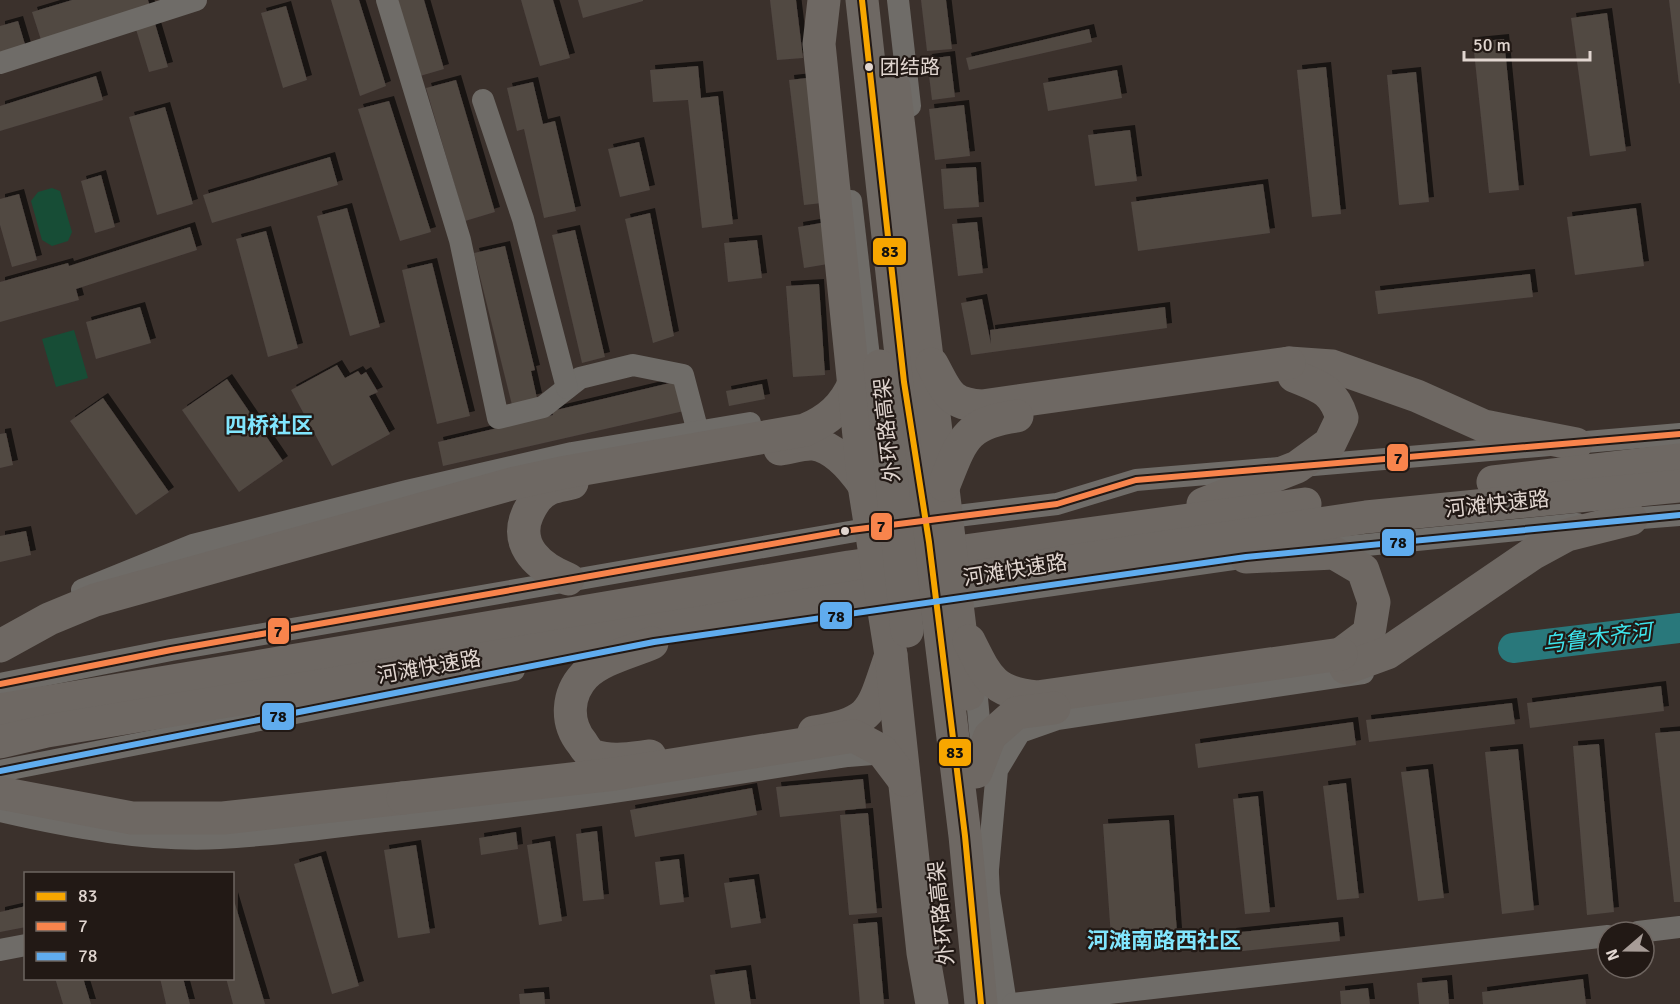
<svg xmlns="http://www.w3.org/2000/svg" width="1680" height="1004" font-family="Signika,'Noto Sans SC',sans-serif">
<style>
.green{fill:#174d36}
.lines{fill:none;stroke-linecap:round;stroke-linejoin:round}
.river{stroke:#29787b;stroke-width:30}
.building{fill:#514843;filter:url(#shadow)}
.minor{stroke:#6f6c68;stroke-width:22}
.highway{stroke:#6e6863;stroke-width:33}
.highway-bridge{stroke:#6e6863;stroke-width:33}
.bus-1-casing{stroke:#221915;stroke-width:10}
.bus-2-casing{stroke:#221915;stroke-width:10}
.bus-3-casing{stroke:#221915;stroke-width:10}
.bus-1{stroke:#f7a600;stroke-width:6}
.bus-2{stroke:#f8844c;stroke-width:6}
.bus-3{stroke:#60acee;stroke-width:6}
.bus-dot{fill:#e1d6d0;stroke:#221915;stroke-width:2}
.labels{text-anchor:middle;dominant-baseline:central;stroke-width:4.5;stroke-linejoin:round;paint-order:stroke}
.bus-label{font-size:20px;fill:#e1d6d0;stroke:#221915;text-anchor:start}
.street-label{font-size:21px;fill:#e1d6d0;stroke:#221915}
.neighbourhood-label{font-size:22px;font-weight:bold;fill:#81e6fe;stroke:#221915}
.water-label{font-size:22px;font-style:italic;fill:#3de4ec;stroke:#221915}
.line-badge{stroke:#221915;stroke-width:2}
.pale-badge-label{font-size:16px;text-anchor:middle;font-weight:bold;fill:#111}
</style>
<defs>
<filter id="shadow"><feDropShadow dx="5" dy="-5" stdDeviation="0" flood-color="#0009"/></filter>
</defs>
<rect width="100%" height="100%" fill="#3b312c"/>
<g class="green">
<polygon points="52,188 60,191 72,232 68,241 52,246 42,240 31,201 38,192"/>
<polygon points="74,330 88,378 56,387 42,339"/>
</g>
<g class="lines">
<polyline class="river" points="1513,648 1680,628"/>
</g>
<g class="building">
<polygon points="72,0 148,0 168,67 149,72 132,16 42,43 32,12"/>
<polygon points="331,0 359,0 386,86 360,96"/>
<polygon points="398,0 424,0 444,69 420,76"/>
<polygon points="521,0 553,0 570,58 540,66"/>
<polygon points="578,0 643,0 643,1 583,18"/>
<polygon points="770,0 796,0 803,58 777,60"/>
<polygon points="921,0 946,0 952,49 927,51"/>
<polygon points="1669,0 1680,0 1680,83 1679,84"/>
<polygon points="286,6 307,80 283,88 261,13"/>
<polygon points="1607,13 1626,151 1590,156 1571,18"/>
<polygon points="18,21 27,51 0,59 0,26"/>
<polygon points="1089,29 1092,42 969,70 966,58"/>
<polygon points="1504,39 1519,190 1489,193 1473,42"/>
<polygon points="950,56 955,97 932,100 927,59"/>
<polygon points="698,66 701,98 718,96 733,224 702,228 688,100 653,102 650,70"/>
<polygon points="1326,67 1341,214 1312,217 1297,70"/>
<polygon points="1117,70 1122,98 1048,111 1043,83"/>
<polygon points="1416,72 1429,202 1399,205 1387,75"/>
<polygon points="96,76 103,100 0,131 0,106"/>
<polygon points="816,77 831,202 804,205 789,80"/>
<polygon points="456,80 495,212 465,221 426,88"/>
<polygon points="533,82 543,124 555,121 576,211 544,218 524,129 517,131 507,88"/>
<polygon points="389,101 431,232 400,241 358,109"/>
<polygon points="964,105 970,156 935,160 929,109"/>
<polygon points="165,107 193,204 157,215 129,117"/>
<polygon points="1130,130 1137,181 1095,186 1088,135"/>
<polygon points="639,142 650,190 620,197 608,149"/>
<polygon points="330,157 338,185 212,223 203,195"/>
<polygon points="976,167 979,207 944,209 941,169"/>
<polygon points="101,175 115,227 95,233 81,181"/>
<polygon points="1263,184 1270,233 1138,251 1131,202"/>
<polygon points="19,194 37,260 12,267 0,225 0,199"/>
<polygon points="347,208 380,327 350,336 317,216"/>
<polygon points="1636,208 1644,266 1575,275 1567,217"/>
<polygon points="650,213 674,336 653,343 625,219"/>
<polygon points="977,222 983,273 958,276 952,224"/>
<polygon points="821,223 828,264 804,268 798,227"/>
<polygon points="190,227 197,250 76,289 79,300 0,322 0,282 68,263 69,266"/>
<polygon points="575,230 605,357 582,363 552,235"/>
<polygon points="266,231 298,348 268,357 236,239"/>
<polygon points="757,240 762,278 728,282 724,243"/>
<polygon points="505,246 535,370 531,371 537,398 512,405 474,253"/>
<polygon points="432,263 470,416 437,424 402,270"/>
<polygon points="1530,274 1533,297 1378,314 1375,291"/>
<polygon points="819,284 825,375 793,377 786,286"/>
<polygon points="982,299 991,344 990,330 1165,307 1167,328 971,355 961,303"/>
<polygon points="140,307 151,343 96,359 86,322"/>
<polygon points="337,365 345,378 358,371 361,375 366,372 378,392 369,396 390,434 332,466 291,390"/>
<polygon points="227,379 283,461 239,492 182,410"/>
<polygon points="678,381 684,411 443,466 438,442 553,415 552,411"/>
<polygon points="762,384 765,399 729,406 726,391"/>
<polygon points="103,398 169,492 136,515 70,421"/>
<polygon points="6,433 13,465 0,468 0,434"/>
<polygon points="26,531 31,555 0,562 0,536"/>
<polygon points="1661,686 1664,711 1530,728 1527,703"/>
<polygon points="1512,703 1515,724 1369,742 1366,720"/>
<polygon points="1353,722 1356,745 1198,768 1195,744"/>
<polygon points="1680,731 1680,902 1674,902 1655,733"/>
<polygon points="1599,744 1614,912 1587,915 1573,746"/>
<polygon points="1518,749 1534,910 1502,914 1485,752"/>
<polygon points="1428,769 1444,898 1418,901 1401,772"/>
<polygon points="863,779 866,808 780,817 776,787"/>
<polygon points="1346,783 1359,898 1337,900 1323,786"/>
<polygon points="752,788 757,815 635,837 630,810"/>
<polygon points="1258,796 1270,912 1245,914 1233,799"/>
<polygon points="868,813 877,913 849,915 840,815"/>
<polygon points="1169,820 1177,933 1111,937 1103,824"/>
<polygon points="597,831 604,899 583,901 576,834"/>
<polygon points="516,832 518,849 481,855 479,838"/>
<polygon points="550,841 562,921 539,925 527,845"/>
<polygon points="416,845 430,933 398,938 384,850"/>
<polygon points="321,856 359,986 332,994 294,864"/>
<polygon points="679,859 684,902 660,905 655,862"/>
<polygon points="754,879 761,923 731,928 724,883"/>
<polygon points="233,897 265,1004 233,1004 226,978 232,978"/>
<polygon points="26,906 26,927 0,932 0,912"/>
<polygon points="877,922 884,1004 860,1004 853,924"/>
<polygon points="1338,922 1340,941 1233,952 1231,933"/>
<polygon points="746,970 751,1004 715,1004 710,975"/>
<polygon points="55,978 83,978 91,1004 63,1004"/>
<polygon points="160,978 183,978 190,1004 166,1004"/>
<polygon points="1583,979 1586,1004 1483,1004 1482,992"/>
<polygon points="1447,980 1449,1004 1419,1004 1417,983"/>
<polygon points="1368,988 1370,1004 1341,1004 1340,991"/>
<polygon points="544,992 545,1004 520,1004 519,994"/>
</g>
<g class="lines">
<g class="minor">
<polyline points="387,0 460,240 498,418 543,407 580,378 633,365 683,375 698,432"/>
<polyline points="898,0 910,106"/>
<polyline points="0,63 196,0"/>
<polyline points="483,100 523,219 567,388"/>
<polyline points="851,201 872,383"/>
<polyline points="932,519 1057,504 1136,480 1680,434"/>
<polyline points="1616,520 1680,515"/>
<polyline points="1326,549 1577,524"/>
<polyline points="82,590 193,545 407,491 572,453 750,423"/>
<polyline points="943,601 1261,555"/>
<polyline points="975,677 982,752"/>
<polyline points="0,684 171,650 884,526"/>
<polyline points="0,771 514,670"/>
<path d="M0,811C69,827 149,842 220,838C281,835 343,825 404,819C553,803 700,779 848,756L885,753"/>
<polyline points="987,854 989,894 1006,1004"/>
<polyline points="988,869 997,770 1020,732 1057,719 1363,673"/>
<polyline points="1638,932 1680,927"/>
<polyline points="0,950 26,945"/>
<polyline points="1013,1004 1608,936"/>
</g>
<g class="highway">
<polyline points="1289,363 1332,366 1417,396 1484,426 1576,444"/>
<path d="M780,449C790,448 803,443 813,444C835,447 852,468 864,485"/>
<polyline points="1493,482 1680,460"/>
<path d="M1203,504L1297,467L1330,443L1342,418C1333,389 1320,387 1294,376"/>
<polyline points="1246,557 1334,553 1363,570 1374,602 1369,633 1341,654"/>
<path d="M568,579C540,568 513,546 528,513C533,503 538,494 549,489C556,486 565,485 572,483"/>
<path d="M0,646L49,619L95,600L515,483L561,473L805,430C828,420 844,407 854,383"/>
<polyline points="1346,668 1387,653 1532,554 1567,535 1631,519"/>
<polyline points="0,710 849,567 1305,504"/>
<path d="M814,732C875,723 872,709 891,655"/>
<polyline points="0,742 47,731 1072,561 1366,517 1680,486"/>
<path d="M650,756C632,758 612,762 594,756C589,754 585,748 582,743C565,722 567,694 585,675C601,659 631,652 652,643"/>
<polyline points="0,793 132,818 223,818 403,798"/>
</g>
<g class="highway-bridge">
<polyline points="824,0 819,44 864,485 891,655 923,953 932,1004"/>
<polyline points="862,0 904,382 929,542 965,836 981,1004"/>
<polyline points="894,87 968,694"/>
<path d="M932,364C947,391 948,404 982,406L1289,363"/>
<polyline points="880,366 907,631"/>
<path d="M944,485C962,440 965,423 1017,416"/>
<path d="M969,641C987,677 993,693 1037,697L1341,654"/>
<polyline points="976,772 990,736 1016,713 1054,708"/>
<polyline points="403,798 615,774 854,736 882,751 904,780"/>
</g>
<defs>
<polyline id="bus-1" points="862,0 904,382 929,542 965,836 981,1004"/>
<polyline id="bus-2" points="0,684 171,650 851,530 1057,504 1136,480 1680,434"/>
<polyline id="bus-3" points="0,771 654,642 1246,557 1680,515"/>
</defs>
<use href="#bus-1" class="bus-1-casing"/>
<use href="#bus-2" class="bus-2-casing"/>
<use href="#bus-3" class="bus-3-casing"/>
<use href="#bus-1" class="bus-1"/>
<use href="#bus-2" class="bus-2"/>
<use href="#bus-3" class="bus-3"/>
</g>
<g class="bus-dot">
<circle cx="869" cy="67" r="5"/>
<circle cx="845" cy="531" r="5"/>
</g>
<g class="labels">
<g class="bus-label">
<text x="880" y="67">团结路</text>
</g>
<g class="street-label">
<text transform="translate(887 430) rotate(-96)">外环路高架</text>
<text transform="translate(1497 504) rotate(-6)">河滩快速路</text>
<text transform="translate(1015 570) rotate(-9)">河滩快速路</text>
<text transform="translate(429 667) rotate(-10)">河滩快速路</text>
<text transform="translate(941 913) rotate(-96)">外环路高架</text>
</g>
<g class="neighbourhood-label">
<text x="269" y="425">四桥社区</text>
<text x="1164" y="940">河滩南路西社区</text>
</g>
<g class="water-label">
<text transform="translate(1597 638) rotate(-7)">乌鲁木齐河</text>
</g>
</g>
<g class="line-badge">
<rect x="872" y="237" width="35" height="29" rx="6" fill="#f7a600"/>
<rect x="1386" y="443" width="23" height="29" rx="6" fill="#f8844c"/>
<rect x="870" y="512" width="23" height="29" rx="6" fill="#f8844c"/>
<rect x="1381" y="528" width="34" height="29" rx="6" fill="#60acee"/>
<rect x="819" y="601" width="34" height="29" rx="6" fill="#60acee"/>
<rect x="267" y="617" width="23" height="28" rx="6" fill="#f8844c"/>
<rect x="261" y="702" width="34" height="29" rx="6" fill="#60acee"/>
<rect x="938" y="738" width="34" height="29" rx="6" fill="#f7a600"/>
</g>
<g class="pale-badge-label">
<text x="890" y="257">83</text>
<text x="1398" y="464">7</text>
<text x="881" y="532">7</text>
<text x="1398" y="548">78</text>
<text x="836" y="622">78</text>
<text x="278" y="637">7</text>
<text x="278" y="722">78</text>
<text x="955" y="758">83</text>
</g>
<rect x="24" y="872" width="210" height="108" fill="#221915" stroke="#6e6560" stroke-width="1.5"/>
<rect x="36" y="892" width="30" height="9" fill="#f7a600" stroke="#6e6560" stroke-width="1.5"/>
<text x="78" y="902" font-size="18" fill="#e1d6d0">83</text>
<rect x="36" y="922" width="30" height="9" fill="#f8844c" stroke="#6e6560" stroke-width="1.5"/>
<text x="78" y="932" font-size="18" fill="#e1d6d0">7</text>
<rect x="36" y="952" width="30" height="9" fill="#60acee" stroke="#6e6560" stroke-width="1.5"/>
<text x="78" y="962" font-size="18" fill="#e1d6d0">78</text>
<g transform="translate(1626 950) rotate(250)"><circle r="28" fill="#221915" stroke="#6e6560" stroke-width="1.5"/>
<path d="M0-4.5L10 22L0 15L-10 22Z" fill="#a79c97"/>
<text y="-9" font-size="16" font-weight="bold" text-anchor="middle" fill="#e1d6d0">N</text>
</g>
<path d="M1464 51v9h126v-9" fill="none" stroke="#e1d6d0" stroke-width="3"/>
<text x="1473" y="51" font-size="18" fill="#e1d6d0" stroke="#221915" stroke-width="4.5" paint-order="stroke">50 m</text>
</svg>
